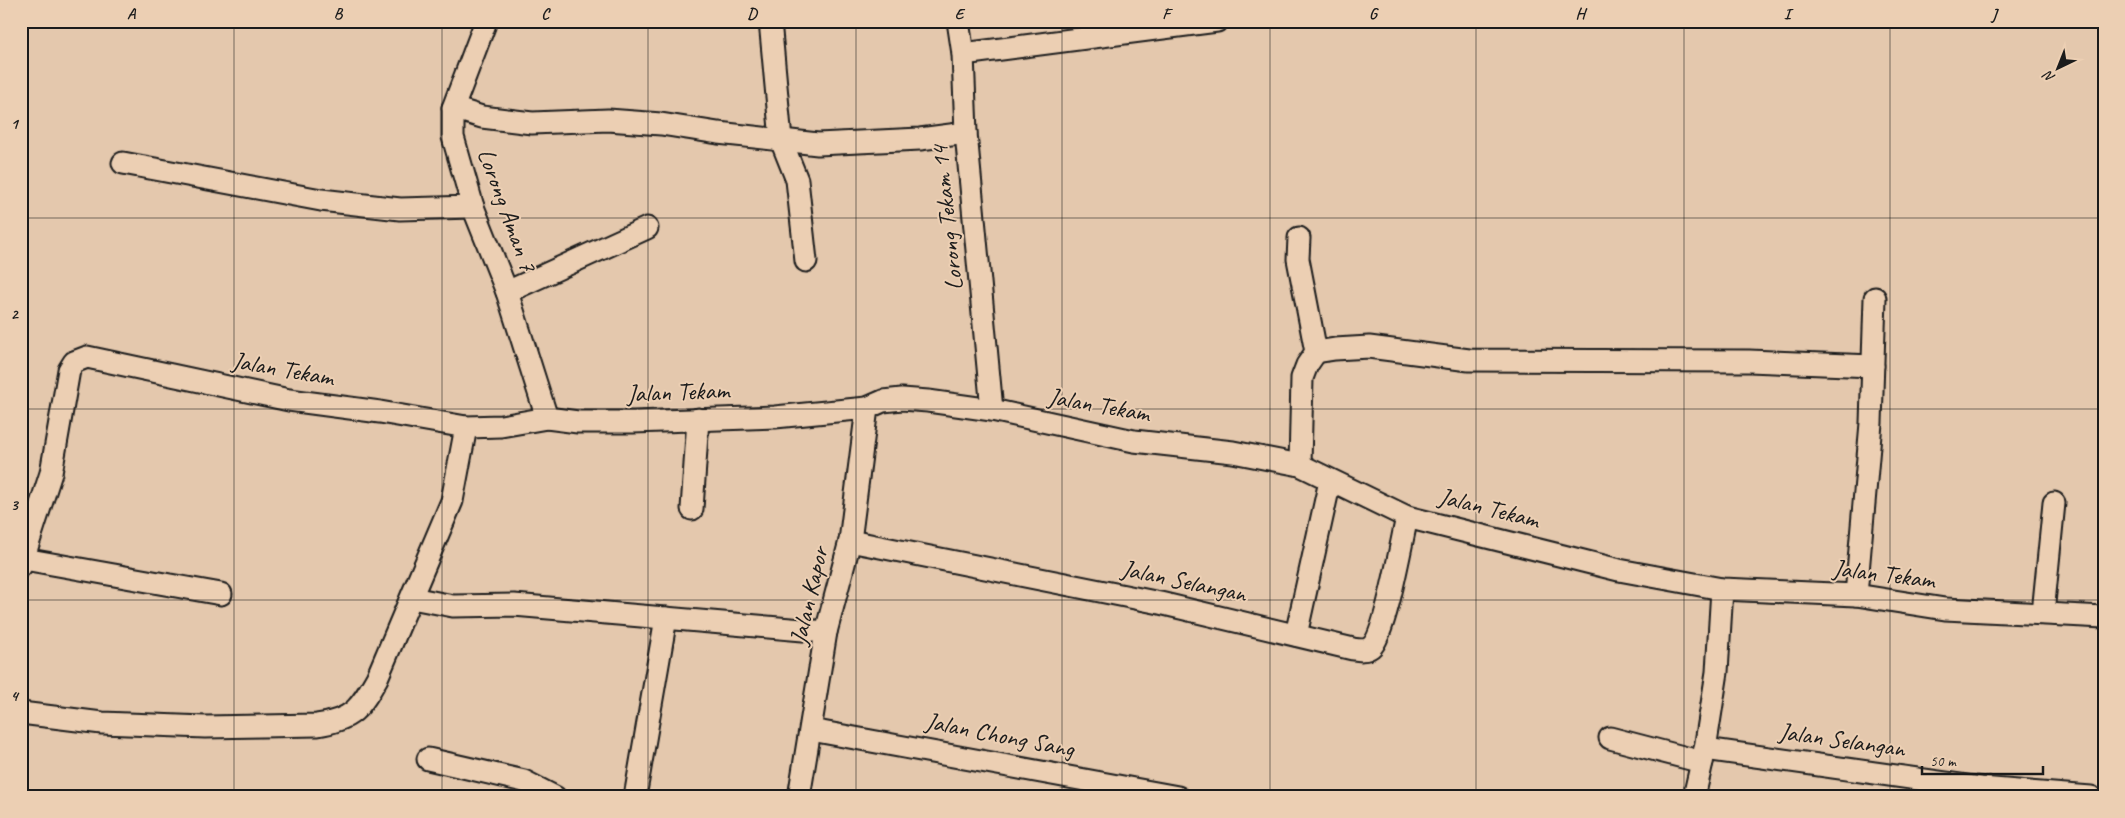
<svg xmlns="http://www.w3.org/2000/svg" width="2125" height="818" font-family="Caveat,sans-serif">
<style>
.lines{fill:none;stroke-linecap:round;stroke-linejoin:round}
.minor-casing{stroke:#1c1c1c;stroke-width:25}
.minor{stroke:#eccfb3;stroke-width:21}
.grid{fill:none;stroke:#1c1c1c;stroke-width:1;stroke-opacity:0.55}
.labels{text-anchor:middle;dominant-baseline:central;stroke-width:4;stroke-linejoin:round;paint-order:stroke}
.street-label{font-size:25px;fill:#1c1c1c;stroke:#eccfb3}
.neatline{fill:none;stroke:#1c1c1c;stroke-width:2}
.grid-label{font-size:16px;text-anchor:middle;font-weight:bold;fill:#1c1c1c}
</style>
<rect width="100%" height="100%" fill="#e4c8ad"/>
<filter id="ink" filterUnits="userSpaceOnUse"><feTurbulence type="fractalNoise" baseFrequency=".02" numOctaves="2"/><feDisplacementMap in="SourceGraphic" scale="10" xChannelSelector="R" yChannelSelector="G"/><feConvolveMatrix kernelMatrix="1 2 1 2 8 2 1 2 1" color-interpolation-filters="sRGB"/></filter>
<g filter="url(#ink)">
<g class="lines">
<defs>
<g id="minor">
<polyline points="486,21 453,108 453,137 473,207 507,292 547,418"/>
<polyline points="770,21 781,140 797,180 806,261"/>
<polyline points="958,21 963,54 966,133 992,410"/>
<polyline points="963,54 1217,21"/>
<polyline points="453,108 482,117 532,123 608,120 661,124 718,133 818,144 920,139 966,133"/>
<polyline points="123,163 321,200 400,209 473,207"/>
<polyline points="1299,238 1298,259 1316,352 1307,365 1302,378 1300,465"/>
<polyline points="507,292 647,228"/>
<polyline points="1316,352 1335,349 1369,347 1469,360 1749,361 1873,366"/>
<polyline points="692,509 698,419"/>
<path d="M850,541L1160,603L1353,649C1359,650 1366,651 1371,647C1385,636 1402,539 1407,517"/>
<polyline points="24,559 221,594"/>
<polyline points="21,566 51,473 69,370 74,362 87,357 289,400 380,412 466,427 501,426 547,418 578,422 633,422 775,417 867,408 883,401 902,399 928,401 992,410 1134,441 1233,452 1300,465 1407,517 1619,570 1722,589 1856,595 1945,609 2104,617"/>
<polyline points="1856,595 1871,423 1875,298"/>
<polyline points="412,598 453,606 514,605 826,632"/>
<polyline points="2043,613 2054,503"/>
<polyline points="1296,635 1330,481"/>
<path d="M21,713L102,723L205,727L317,725C353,720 360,708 377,678L452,501L466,427"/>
<polyline points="811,730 1178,797"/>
<polyline points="1610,738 1702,762"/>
<polyline points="1705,749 1981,788 2091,797"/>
<polyline points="428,759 524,781 555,797"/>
<polyline points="635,797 666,618"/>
<polyline points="799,797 826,632 850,541 867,408"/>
<polyline points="1694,797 1705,749 1717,672 1722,589"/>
</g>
</defs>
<use href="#minor" class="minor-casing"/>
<use href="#minor" class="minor"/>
</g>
</g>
<path class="grid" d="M234,21V797M442,21V797M648,21V797M856,21V797M1062,21V797M1270,21V797M1476,21V797M1684,21V797M1890,21V797M21,218H2104M21,409H2104M21,600H2104"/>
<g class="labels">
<g class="street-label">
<text transform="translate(507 210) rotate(70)">Lorong Aman 7</text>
<text transform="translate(947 218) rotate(-96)">Lorong Tekam 14</text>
<text transform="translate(283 369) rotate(10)">Jalan Tekam</text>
<text transform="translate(678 392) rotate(-2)">Jalan Tekam</text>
<text transform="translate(1099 405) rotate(10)">Jalan Tekam</text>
<text transform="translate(1489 508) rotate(14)">Jalan Tekam</text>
<text transform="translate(1884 574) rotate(7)">Jalan Tekam</text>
<text transform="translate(1184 581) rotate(12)">Jalan Selangan</text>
<text transform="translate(809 596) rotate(-77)">Jalan Kapor</text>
<text transform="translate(1000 735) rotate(11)">Jalan Chong Sang</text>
<text transform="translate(1842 740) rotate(8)">Jalan Selangan</text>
</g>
</g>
<rect width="2125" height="818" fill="none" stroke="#eccfb3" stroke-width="55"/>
<g transform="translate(2058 68) rotate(223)" stroke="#eccfb3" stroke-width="4" paint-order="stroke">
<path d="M0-4L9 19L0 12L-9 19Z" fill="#1c1c1c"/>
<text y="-8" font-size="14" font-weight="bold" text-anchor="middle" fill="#1c1c1c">N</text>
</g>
<path d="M1922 766v8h121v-8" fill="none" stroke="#1c1c1c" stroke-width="2.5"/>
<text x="1930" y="766" font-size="15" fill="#1c1c1c" stroke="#eccfb3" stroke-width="4" paint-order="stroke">50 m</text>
<rect x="28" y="28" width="2070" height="762" class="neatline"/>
<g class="grid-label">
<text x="131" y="19">A</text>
<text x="338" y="19">B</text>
<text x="545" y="19">C</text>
<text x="752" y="19">D</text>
<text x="959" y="19">E</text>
<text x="1166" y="19">F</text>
<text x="1373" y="19">G</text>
<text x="1580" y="19">H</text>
<text x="1787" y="19">I</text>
<text x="1994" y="19">J</text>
<text x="14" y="129">1</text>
<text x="14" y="319">2</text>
<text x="14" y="510">3</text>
<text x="14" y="701">4</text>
</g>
</svg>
